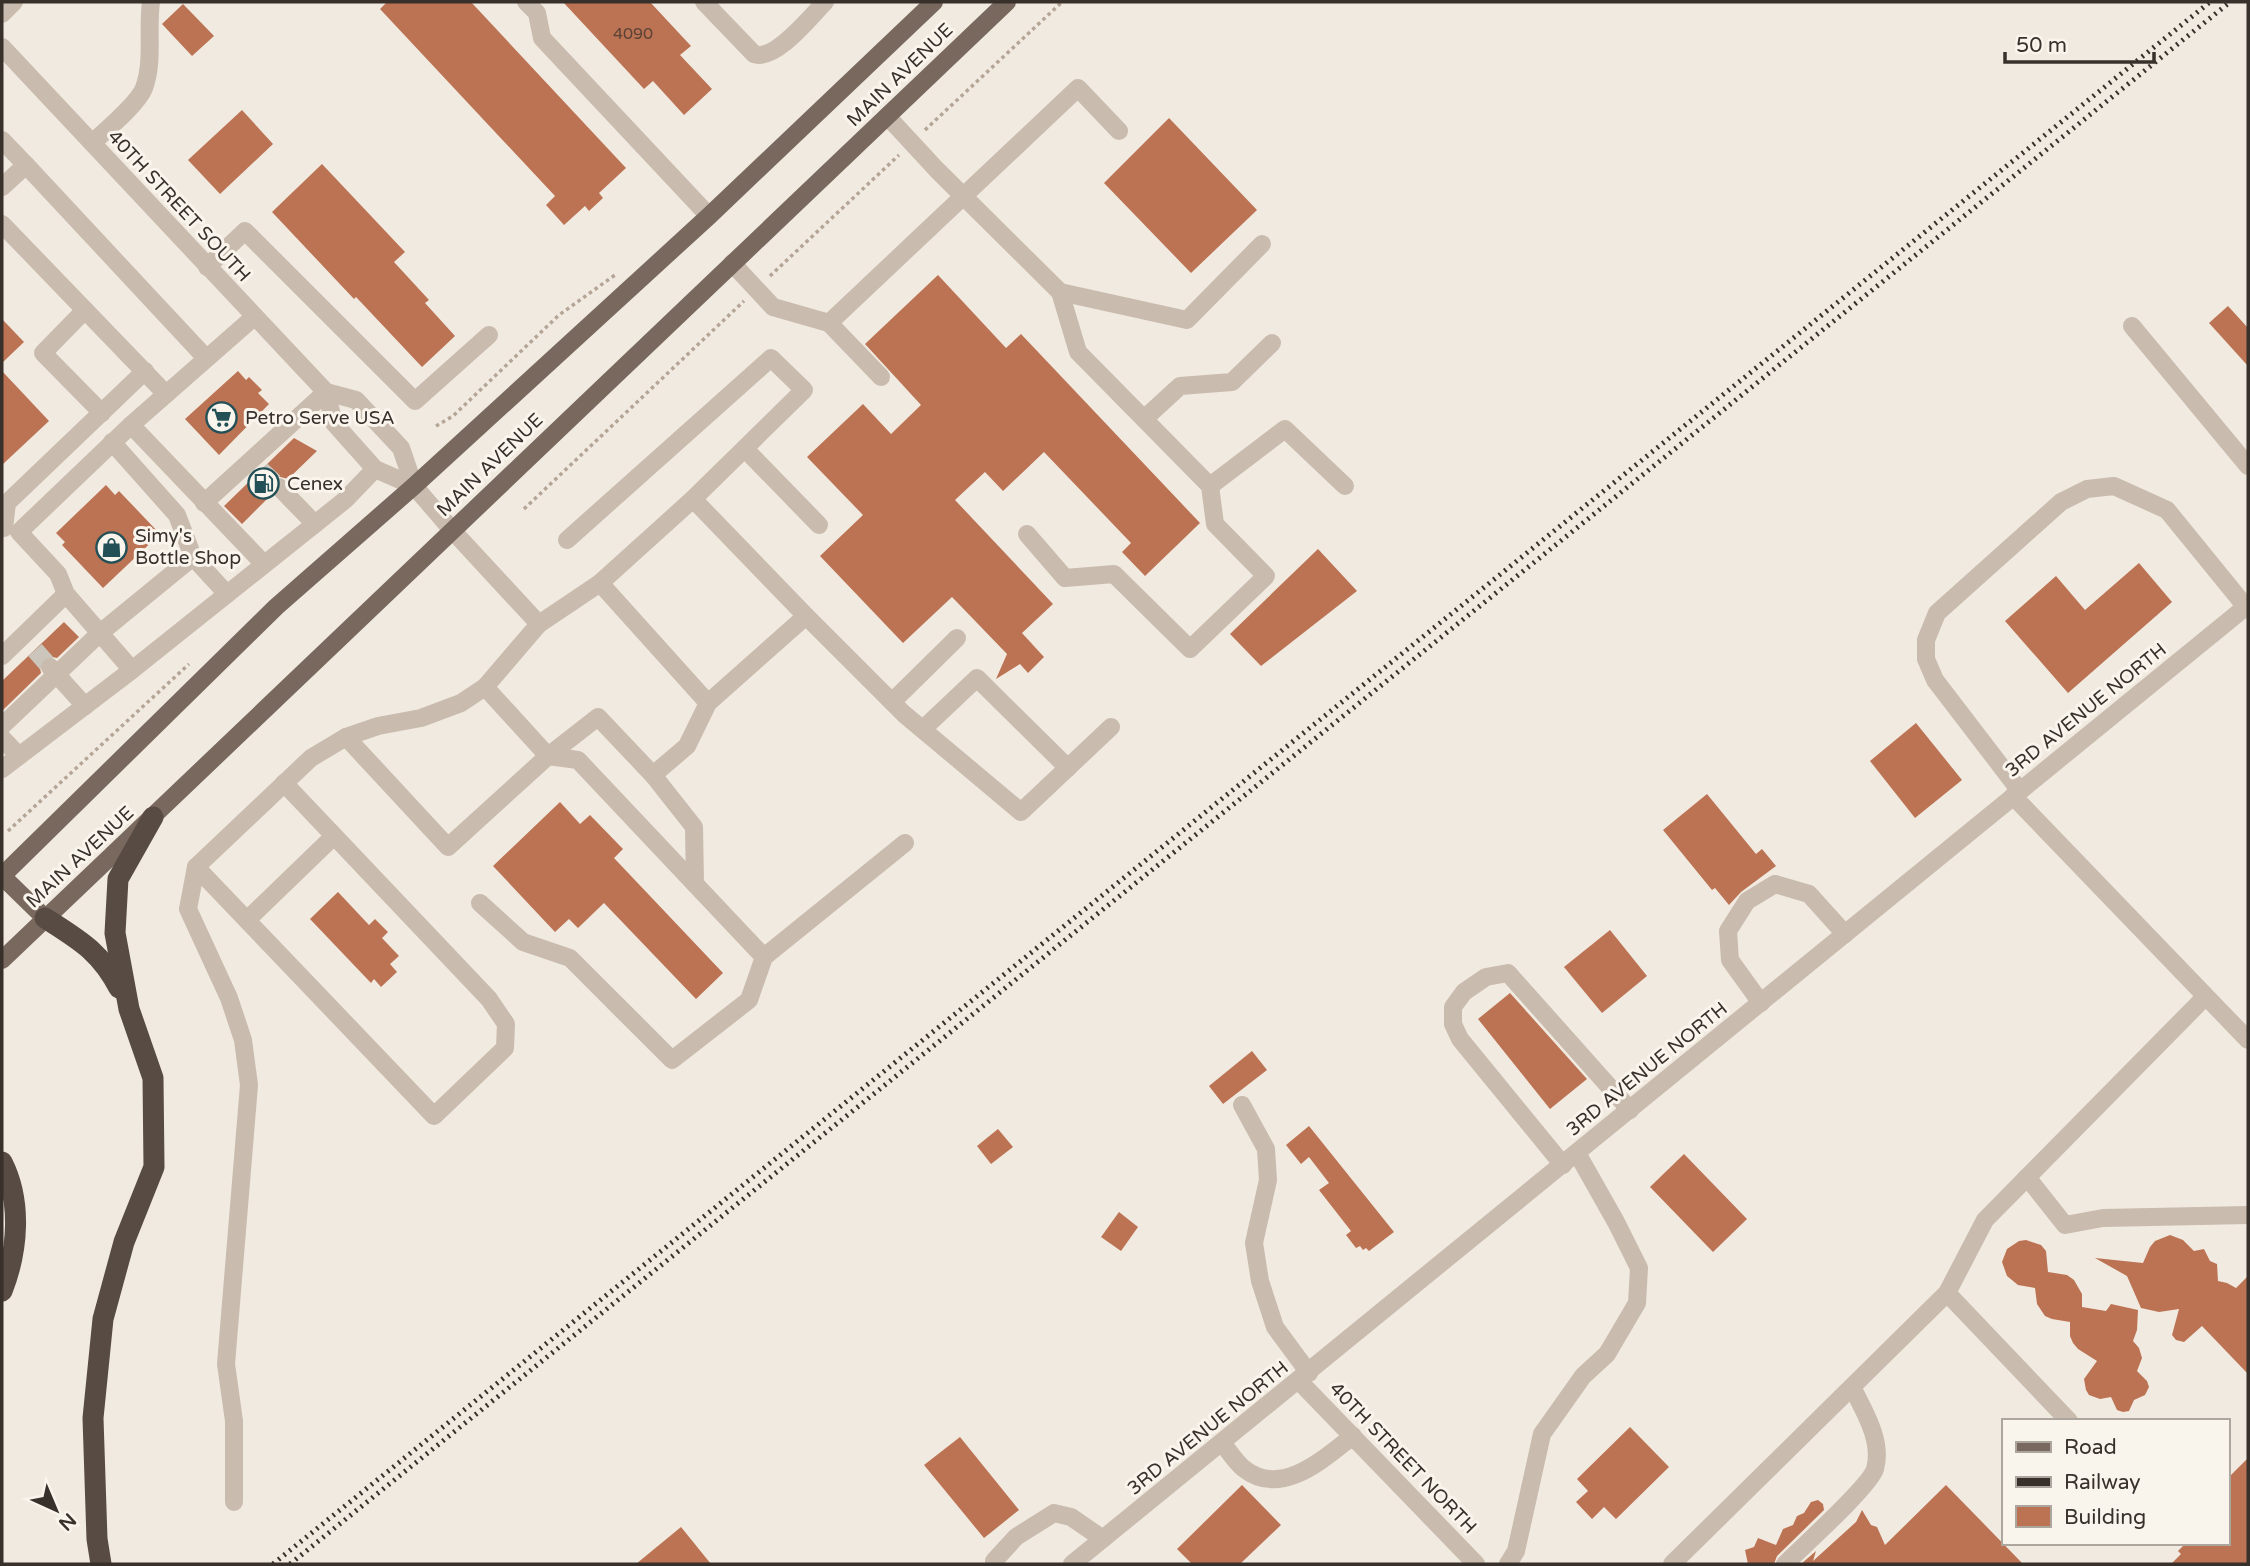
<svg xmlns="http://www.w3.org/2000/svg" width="2250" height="1566" font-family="'Varela Round',sans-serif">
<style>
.building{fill:#bc7353}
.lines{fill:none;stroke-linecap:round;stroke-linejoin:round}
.minor-tunnel{stroke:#ccc5bc;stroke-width:18;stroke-dasharray:18 9;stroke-linecap:butt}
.path{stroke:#b5a597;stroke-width:3.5;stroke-dasharray:3.5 3.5;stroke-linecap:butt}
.minor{stroke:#c9bbad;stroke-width:18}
.major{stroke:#78685d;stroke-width:18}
.highway{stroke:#584b43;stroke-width:21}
.rail{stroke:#38302b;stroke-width:5;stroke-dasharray:2 5;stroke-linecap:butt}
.labels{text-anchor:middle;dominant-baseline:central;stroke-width:6;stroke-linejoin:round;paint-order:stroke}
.number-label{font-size:16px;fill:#594135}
.street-label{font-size:19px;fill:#38302b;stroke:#f9f4ec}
.poi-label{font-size:19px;fill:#38302b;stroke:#f9f4ec;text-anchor:start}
</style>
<rect width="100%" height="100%" fill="#f1eae0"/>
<g class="building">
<polygon points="387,2 471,2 626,168 599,193 603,198 589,211 585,206 564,225 546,205 555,196 380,9"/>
<polygon points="563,2 650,2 691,46 680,55 712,89 684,115 653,81 644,89"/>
<polygon points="183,4 214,36 192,56 162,24"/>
<polygon points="242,110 273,144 220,194 188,160"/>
<polygon points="1169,118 1257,210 1191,273 1104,183"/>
<polygon points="322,164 405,252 394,262 429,300 425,303 455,336 422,367 356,297 354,299 272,212"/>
<polygon points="938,275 1006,348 1021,334 1200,523 1145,576 1122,552 1131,543 1044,452 1003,491 985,472 955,500 1053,604 1022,633 1044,657 1028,673 1020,664 996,679 1007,654 952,597 903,643 820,556 863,515 807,457 863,404 891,434 921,405 865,344"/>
<polygon points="2228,306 2248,328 2248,366 2209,323"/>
<polygon points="2,319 24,342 2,363"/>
<polygon points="2,371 49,421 2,465"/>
<polygon points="238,371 246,380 249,377 262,390 258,393 269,404 219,455 185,419"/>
<polygon points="294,438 317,451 288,479 277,476 271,479 268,489 271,495 242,524 224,506"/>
<polygon points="106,485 115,495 119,491 160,534 103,588 62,545 65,542 56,533"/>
<polygon points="1318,549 1357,591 1261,666 1230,634"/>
<polygon points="2139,563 2172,602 2068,693 2005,621 2056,576 2085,610"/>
<polygon points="64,622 79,637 57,658 48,656 42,659 39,664 41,673 2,711 2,681"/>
<polygon points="1916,723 1962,780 1915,818 1870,761"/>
<polygon points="1707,794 1756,854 1762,849 1776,866 1741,892 1729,905 1715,888 1712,890 1663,830"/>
<polygon points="560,802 580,824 590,815 623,849 614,858 723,973 696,999 604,903 578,928 569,919 555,932 493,866"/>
<polygon points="338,892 369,925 375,919 388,932 382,938 399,956 390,964 397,972 381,987 374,979 371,983 310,919"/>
<polygon points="1610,930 1647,976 1602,1013 1564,967"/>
<polygon points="1510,993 1587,1079 1550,1109 1478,1019"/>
<polygon points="1252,1051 1267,1070 1223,1104 1209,1086"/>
<polygon points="1309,1126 1394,1232 1369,1251 1366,1248 1363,1250 1360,1246 1356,1248 1346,1235 1351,1231 1319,1190 1329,1183 1309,1157 1301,1164 1286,1145"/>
<polygon points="998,1129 1013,1147 991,1164 977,1146"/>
<polygon points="1684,1154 1747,1219 1713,1252 1650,1187"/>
<polygon points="1119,1212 1138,1227 1121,1251 1101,1237"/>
<polygon points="2170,1235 2183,1240 2194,1251 2204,1249 2210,1261 2217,1264 2218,1281 2227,1283 2236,1288 2248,1276 2248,1374 2202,1326 2184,1342 2176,1340 2172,1335 2179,1309 2159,1312 2141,1308 2127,1276 2095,1258 2143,1263 2150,1247 2155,1241"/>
<polygon points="2026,1240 2041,1245 2046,1251 2048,1272 2067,1275 2074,1280 2082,1294 2082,1307 2106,1311 2111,1304 2138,1310 2137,1330 2133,1341 2139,1348 2142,1358 2137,1371 2147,1381 2149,1387 2145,1395 2134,1400 2129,1411 2123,1412 2117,1410 2111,1397 2100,1399 2089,1395 2086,1390 2084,1379 2097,1361 2078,1349 2073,1343 2070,1336 2070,1322 2052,1319 2045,1316 2037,1304 2035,1288 2018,1285 2007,1276 2002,1262 2007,1249 2019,1241"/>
<polygon points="1630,1427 1669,1467 1616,1519 1604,1507 1592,1519 1576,1502 1588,1491 1577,1479"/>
<polygon points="960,1437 1019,1510 984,1538 924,1465"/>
<polygon points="2248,1458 2248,1564 2171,1564 2181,1554 2178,1551 2186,1543 2227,1543 2227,1479"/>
<polygon points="1242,1485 1281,1525 1240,1564 1192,1564 1177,1549"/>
<polygon points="1946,1485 2023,1564 1801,1564 1816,1551 1813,1561 1856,1522 1862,1510 1871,1525 1877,1527 1885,1545"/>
<polygon points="1818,1500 1823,1504 1824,1510 1777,1556 1774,1564 1748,1564 1745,1550 1754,1547 1758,1538 1776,1545 1783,1529 1793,1525 1797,1516 1804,1513 1811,1502"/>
<polygon points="681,1527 711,1564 636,1564"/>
</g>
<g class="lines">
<g class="minor-tunnel">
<polyline points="261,470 279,487"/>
<polyline points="35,650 49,666"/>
</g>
<g class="path">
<polyline points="925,130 1062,2"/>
<polyline points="770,276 899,155"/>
<polyline points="436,426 453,416 559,315 615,275"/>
<polyline points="524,509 744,301"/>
<polyline points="8,831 189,664"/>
</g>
<g class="minor">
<polyline points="526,2 537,13 542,38 709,216"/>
<path d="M704,2L754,54C775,62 811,16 825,2"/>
<polyline points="2,14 14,2"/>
<polyline points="2,47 326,392 334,423 375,469 414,486"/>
<polyline points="887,116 937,170 1060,292 1078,352 1210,486 1215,524 1266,576 1190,649 1114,574 1065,578 1027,534"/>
<polyline points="2,140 26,165"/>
<path d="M92,143C105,131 138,104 144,88C154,61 147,30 151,2"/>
<polyline points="2,187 26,165 206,358"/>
<polyline points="2,224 166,394"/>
<polyline points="732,263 773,307 829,323 1078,88 1119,131"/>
<polyline points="207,267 245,231 415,401 489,335"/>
<polyline points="1060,292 1187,320 1262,244"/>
<polyline points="85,310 43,353 102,413"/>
<polyline points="829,323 881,377"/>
<polyline points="2132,326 2248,466"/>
<polyline points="1144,419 1180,386 1232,382 1272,343"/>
<polyline points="131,425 264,564"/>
<polyline points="112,442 177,515 193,557"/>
<polyline points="745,449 819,525"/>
<polyline points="1210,486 1285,429 1345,486"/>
<polyline points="279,487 315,524"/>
<polyline points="693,499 806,616 904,714 1021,812 1111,727"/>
<polyline points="204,503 326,392"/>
<polyline points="4,528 7,503 145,371"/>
<polyline points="600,583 708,703 806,616"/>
<polyline points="539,624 600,583 693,499 804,390 771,358 567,540"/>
<polyline points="2,656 66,594"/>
<polyline points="50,667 85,706"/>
<polyline points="132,670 66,594 58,574 19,532 131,425 254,317"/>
<polyline points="892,702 957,638"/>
<polyline points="2,726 100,633 193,557 227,594"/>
<polyline points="923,729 977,678 1068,768"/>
<polyline points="346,737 448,847 548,756 485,687"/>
<polyline points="2,738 19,756"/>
<polyline points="548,756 598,717 653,775 687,746 708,703"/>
<polyline points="548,756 578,760 695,884"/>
<polyline points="2,769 132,670 345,500 375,469"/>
<polyline points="653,775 694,827 695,884 764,957"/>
<polyline points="2020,791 1935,680 1926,659 1926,640 1937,613 2061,502 2087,489 2114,486 2167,510 2246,607"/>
<polyline points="2013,796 2248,1040"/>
<polyline points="196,867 434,1116 505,1048 506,1024 489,999 284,783"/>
<polyline points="196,867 311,758 346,737 378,726 421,718 461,703 485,687 539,624 452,530 414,486 401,448 356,400 326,392"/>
<polyline points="196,867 188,909 229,998 243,1040 249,1085 226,1364 234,1421 234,1502"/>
<polyline points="480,903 523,942 570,958 672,1060 749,1000 764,957 905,843"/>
<polyline points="247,920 334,836"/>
<polyline points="1761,1003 1730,960 1728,931 1747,901 1775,884 1809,894 1845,934"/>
<polyline points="1242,1105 1266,1149 1268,1180 1254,1243 1260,1281 1275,1327 1309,1373"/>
<polyline points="1563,1165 1460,1039 1453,1024 1453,1007 1464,992 1486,977 1508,973 1630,1110"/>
<polyline points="2027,1177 2065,1225 2103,1218 2248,1215"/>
<polyline points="1947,1293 2069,1421"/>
<polyline points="1299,1381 1476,1564"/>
<path d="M1222,1443C1229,1451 1235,1461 1243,1468C1281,1499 1323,1459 1353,1436"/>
<polyline points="994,1564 994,1561 1016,1537 1054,1513 1071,1517 1103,1539"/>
<polyline points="1072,1564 2248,605"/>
<polyline points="1508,1564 1516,1551 1542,1434 1583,1376 1607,1354 1637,1303 1639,1268 1616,1222 1577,1153"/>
<polyline points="1672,1564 1947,1293 1985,1220 2205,997"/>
<path d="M1785,1564C1801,1548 1870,1486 1875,1469C1883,1441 1864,1411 1852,1387"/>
</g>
<g class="major">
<polyline points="2,876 276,607 414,486 709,216 934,2"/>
<polyline points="2,876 45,918"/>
<polyline points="2,960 1007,2"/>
</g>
<g class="highway">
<path d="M45,918C79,940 100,951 119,988"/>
<path d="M2,1162C22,1201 18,1251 2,1291"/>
<polyline points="101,1564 97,1539 93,1418 103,1319 124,1242 154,1167 153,1078 129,1009 115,933 118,879 153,817"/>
</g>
<g class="rail">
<polyline points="273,1564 2210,2"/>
<polyline points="290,1564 2230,2"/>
</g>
</g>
<defs>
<symbol id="supermarket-ring" viewBox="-11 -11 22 22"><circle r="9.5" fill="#f9f4ec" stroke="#235056" stroke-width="1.5"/><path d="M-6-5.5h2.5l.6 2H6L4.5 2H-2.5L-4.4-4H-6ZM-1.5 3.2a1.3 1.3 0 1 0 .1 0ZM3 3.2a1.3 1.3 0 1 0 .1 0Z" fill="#235056"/></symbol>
<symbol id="fuel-ring" viewBox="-11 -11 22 22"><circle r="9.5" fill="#f9f4ec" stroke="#235056" stroke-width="1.5"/><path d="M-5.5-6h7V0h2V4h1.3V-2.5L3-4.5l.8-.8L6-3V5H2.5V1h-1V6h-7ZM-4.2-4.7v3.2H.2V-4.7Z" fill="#235056"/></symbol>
<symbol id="shop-ring" viewBox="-11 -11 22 22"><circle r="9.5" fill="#f9f4ec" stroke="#235056" stroke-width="1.5"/><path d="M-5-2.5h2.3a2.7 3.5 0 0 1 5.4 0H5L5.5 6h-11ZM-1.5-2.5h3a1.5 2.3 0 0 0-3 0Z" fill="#235056"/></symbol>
</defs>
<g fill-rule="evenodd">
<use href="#supermarket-ring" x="204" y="400" width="35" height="35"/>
<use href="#fuel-ring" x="246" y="466" width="35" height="35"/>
<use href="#shop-ring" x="94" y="530" width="35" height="35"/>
</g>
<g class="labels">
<g class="number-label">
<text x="633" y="34">4090</text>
</g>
<g class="street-label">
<text transform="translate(900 75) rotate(-44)">MAIN AVENUE</text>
<text transform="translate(179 206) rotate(47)">40TH STREET SOUTH</text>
<text transform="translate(490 465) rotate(-44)">MAIN AVENUE</text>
<text transform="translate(2086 710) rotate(-39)">3RD AVENUE NORTH</text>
<text transform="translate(80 857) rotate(-43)">MAIN AVENUE</text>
<text transform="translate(1647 1069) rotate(-39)">3RD AVENUE NORTH</text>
<text transform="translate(1208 1428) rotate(-39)">3RD AVENUE NORTH</text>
<text transform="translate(1403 1458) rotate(46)">40TH STREET NORTH</text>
</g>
<g class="poi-label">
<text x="245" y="418">Petro Serve USA</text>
<text x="287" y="484">Cenex</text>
<text x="135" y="536">Simy's<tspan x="135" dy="22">Bottle Shop</tspan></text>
</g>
</g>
<rect width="2250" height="1566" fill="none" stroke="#38302b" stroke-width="7"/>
<rect x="2002" y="1419" width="228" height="126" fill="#f9f4ec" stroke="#aca69f" stroke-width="2"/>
<rect x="2016" y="1442" width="35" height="10" fill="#78685d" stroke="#aca69f" stroke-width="2"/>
<text x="2064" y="1454" font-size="21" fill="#38302b">Road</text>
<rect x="2016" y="1477" width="35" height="10" fill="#38302b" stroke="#aca69f" stroke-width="2"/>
<text x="2064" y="1489" font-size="21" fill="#38302b">Railway</text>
<rect x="2016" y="1506" width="35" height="21" fill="#bc7353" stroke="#aca69f" stroke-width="2"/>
<text x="2064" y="1524" font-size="21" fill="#38302b">Building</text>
<g transform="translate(56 1510) rotate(136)" stroke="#f9f4ec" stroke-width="5" paint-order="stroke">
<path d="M0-5L12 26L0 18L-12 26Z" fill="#38302b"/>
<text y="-10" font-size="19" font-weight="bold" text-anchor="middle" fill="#38302b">N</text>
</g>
<path d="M2005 52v10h149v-10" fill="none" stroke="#38302b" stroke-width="3.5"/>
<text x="2016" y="52" font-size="21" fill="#38302b" stroke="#f9f4ec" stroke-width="5" paint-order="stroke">50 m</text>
</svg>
